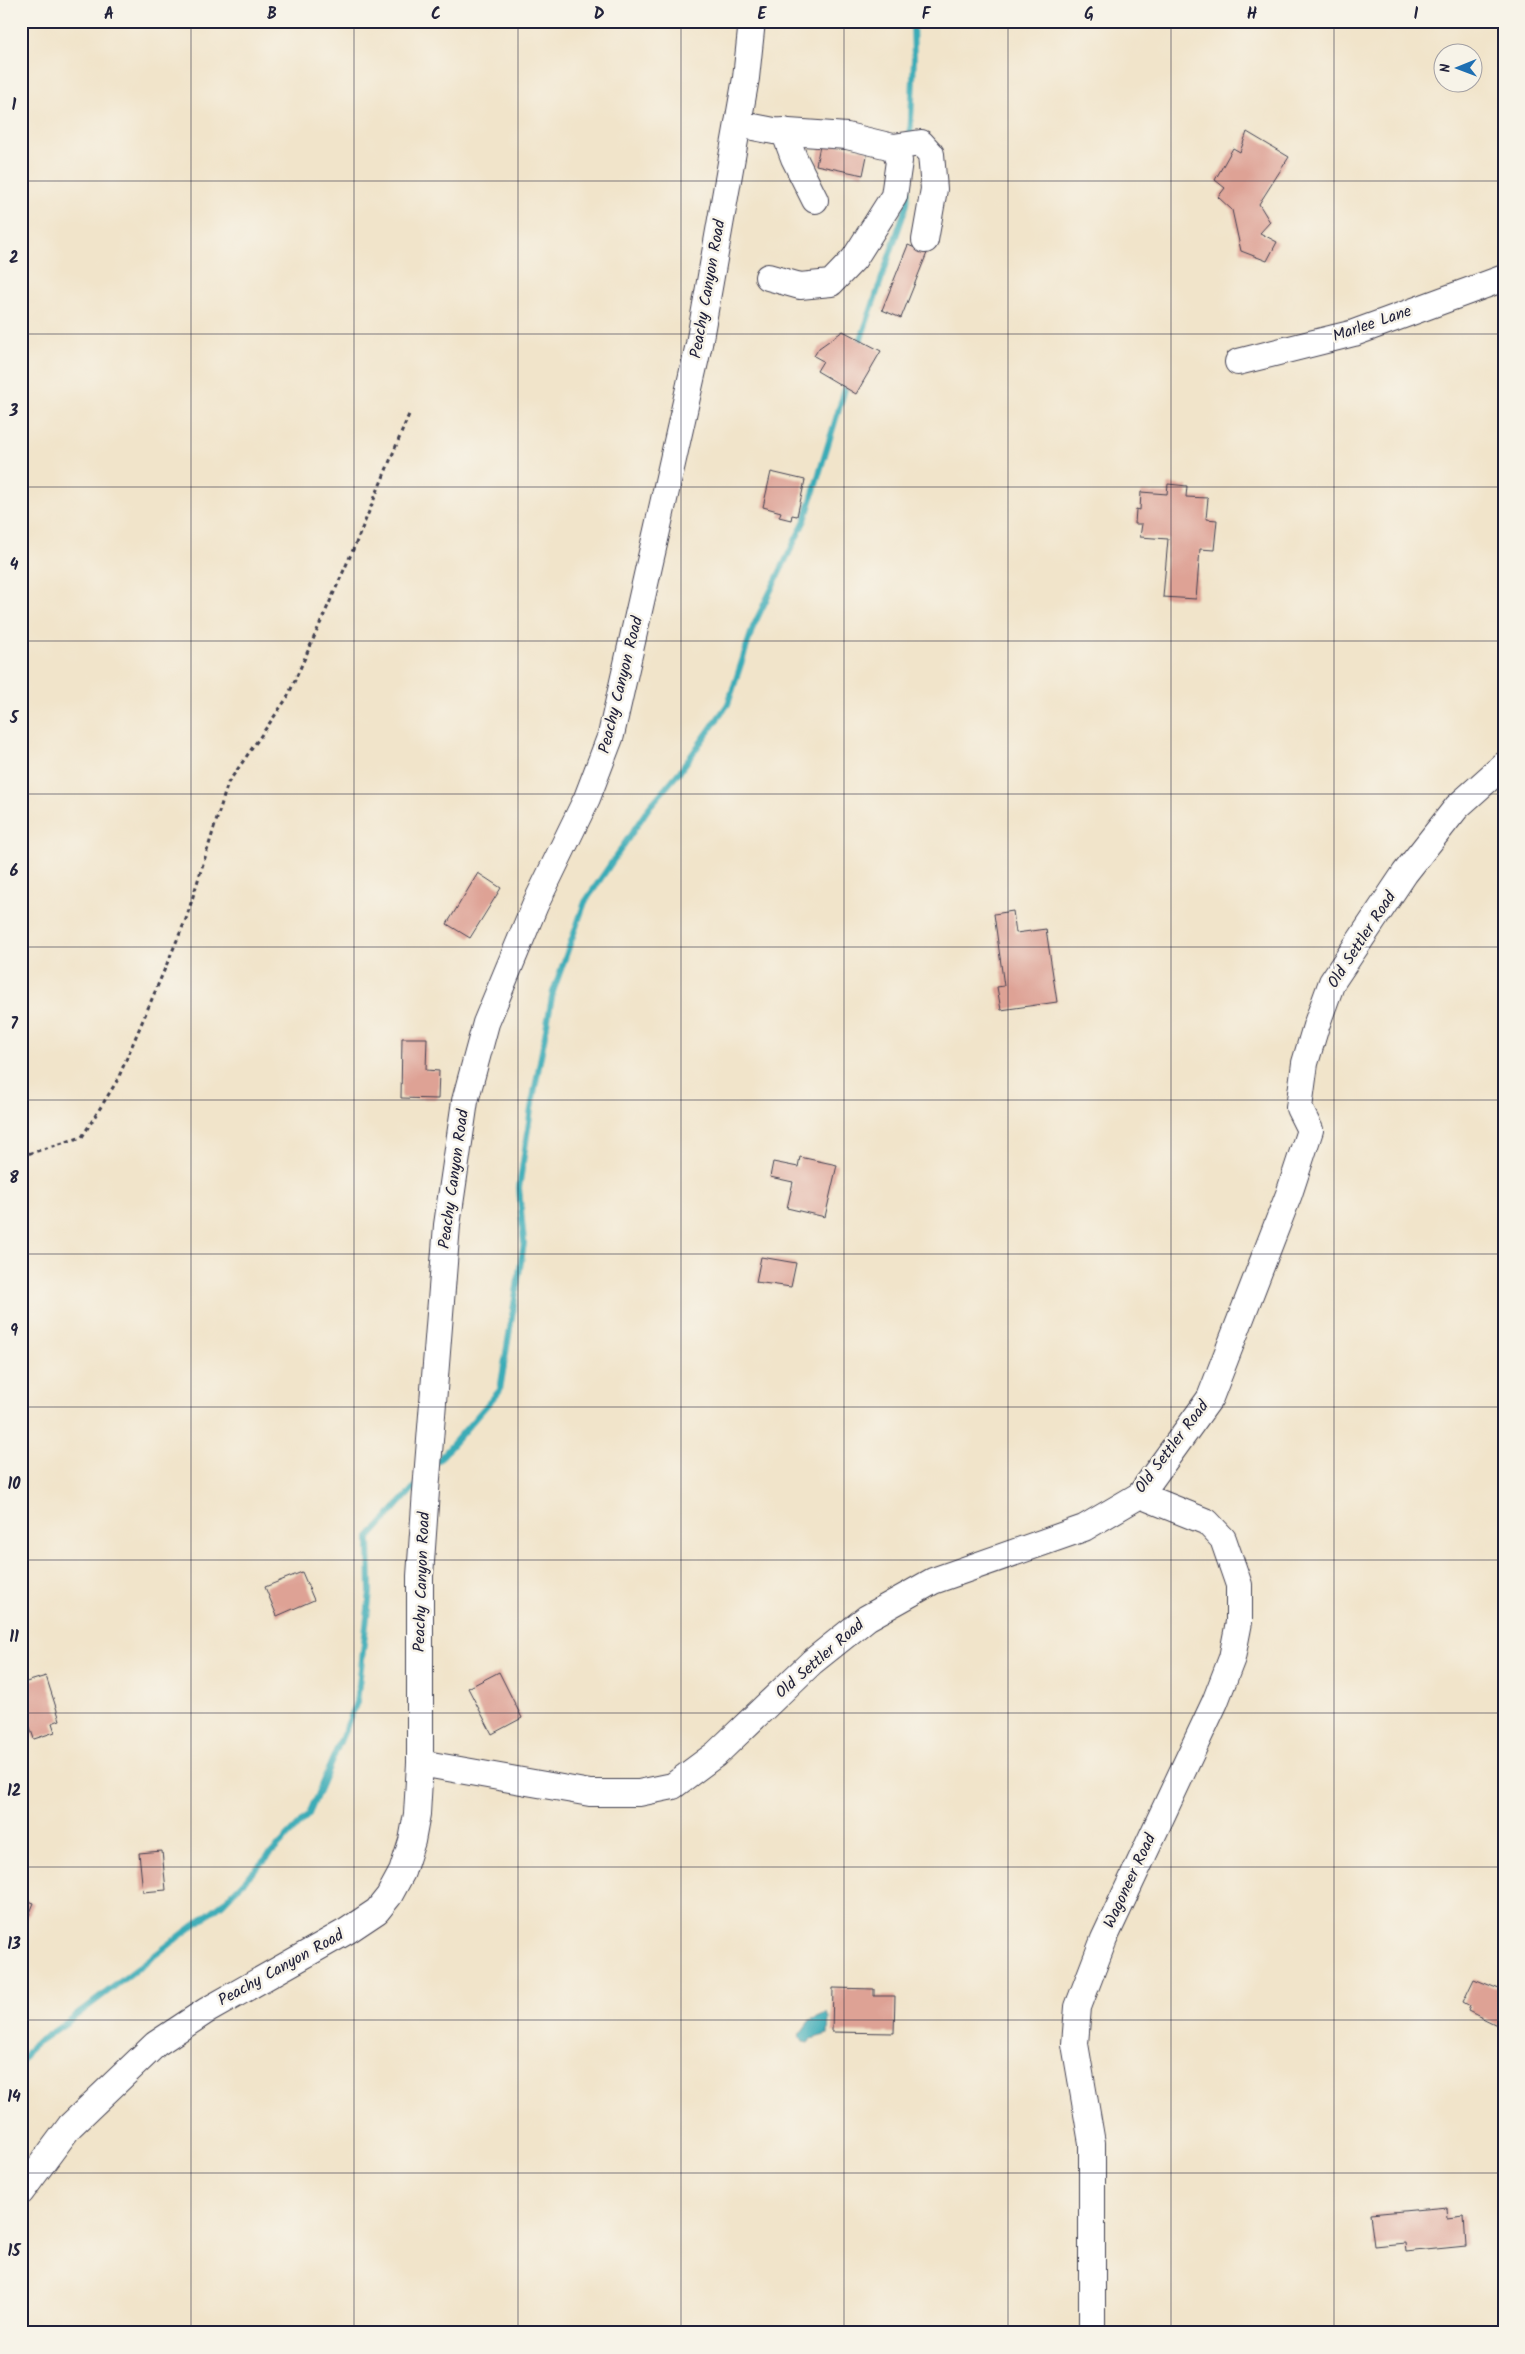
<svg xmlns="http://www.w3.org/2000/svg" width="1525" height="2354" font-family="Kalam,sans-serif">
<style>
.water{fill:#3bacb7;stroke:#2e6779}
.lines{fill:none;stroke-linecap:round;stroke-linejoin:round}
.stream{stroke:#3bacb7;stroke-width:6}
.building{fill:#dea295}
.minor-casing{stroke:#413f50;stroke-width:28}
.path{stroke:#413f50;stroke-width:3;stroke-dasharray:4 4;stroke-linecap:butt}
.minor{stroke:#fff;stroke-width:26}
.grid{fill:none;stroke:#22223b;stroke-width:1;stroke-opacity:0.55}
.labels{text-anchor:middle;dominant-baseline:central;stroke-width:5;stroke-linejoin:round;paint-order:stroke}
.street-label{font-size:16px;fill:#22223b;stroke:#f7f3e8}
.neatline{fill:none;stroke:#22223b;stroke-width:2}
.grid-label{font-size:16px;text-anchor:middle;font-weight:bold;fill:#22223b}
</style>
<rect width="100%" height="100%" fill="#f7f3e8"/>
<filter id="ink" filterUnits="userSpaceOnUse"><feTurbulence type="fractalNoise" baseFrequency=".02" numOctaves="2"/><feDisplacementMap in="SourceGraphic" scale="10" xChannelSelector="R" yChannelSelector="G"/><feConvolveMatrix kernelMatrix="1 2 1 2 8 2 1 2 1" color-interpolation-filters="sRGB"/></filter>
<filter id="wash" filterUnits="userSpaceOnUse"><feTurbulence type="fractalNoise" baseFrequency=".0096" numOctaves="4" result="noise"/><feDisplacementMap in="SourceGraphic" scale="20" xChannelSelector="R" yChannelSelector="G"/><feGaussianBlur stdDeviation="1.12" result="paint"/><feColorMatrix in="noise" values="0 0 0 0 0 0 0 0 0 0 0 0 0 0 0 0 0 1.4 0 .05"/><feComposite in="paint" operator="in"/></filter>
<g filter="url(#wash)">
<rect width="100%" height="100%" fill="#f1e4ca"/>
<polygon class="water" points="827,2013 829,2019 828,2034 811,2039 808,2043 803,2042 799,2035 810,2020"/>
<g class="lines">
<g class="stream">
<polyline points="910,139 914,59 913,21"/>
<polyline points="858,348 907,204 908,184"/>
<polyline points="438,1461 500,1390 524,1243 519,1188 531,1109 553,992 585,902 650,806 681,770 728,704 753,627 805,520 848,379"/>
<polyline points="21,2062 32,2046 69,2021 223,1903 309,1814 357,1702 370,1592 369,1538 418,1483"/>
</g>
</g>
<g id="blocks">
<g class="building">
<polygon points="1247,132 1289,157 1259,204 1270,222 1260,233 1277,242 1267,261 1241,251 1232,210 1218,197 1225,188 1215,180 1233,148 1240,152"/>
<polygon points="821,141 868,151 863,175 816,165"/>
<polygon points="908,245 927,253 901,318 882,310"/>
<polygon points="843,331 881,351 856,394 817,371 823,361 814,356 819,348"/>
<polygon points="771,472 805,480 797,516 792,515 791,520 779,517 781,512 763,507"/>
<polygon points="1168,484 1187,486 1186,497 1208,498 1206,519 1217,520 1214,550 1200,549 1196,599 1163,597 1168,539 1140,537 1142,524 1135,524 1136,509 1140,510 1141,492 1167,494"/>
<polygon points="478,873 501,888 470,938 447,924"/>
<polygon points="1013,911 1016,933 1046,929 1057,1002 1001,1010 997,987 1004,986 994,914"/>
<polygon points="402,1038 427,1038 426,1070 439,1071 438,1099 401,1098"/>
<polygon points="800,1157 837,1165 825,1217 787,1208 793,1182 770,1177 773,1162 798,1167"/>
<polygon points="761,1257 796,1263 791,1287 756,1282"/>
<polygon points="302,1572 314,1600 277,1616 265,1587"/>
<polygon points="499,1672 522,1718 492,1734 468,1688"/>
<polygon points="46,1676 60,1720 52,1723 55,1732 34,1739 30,1727 21,1730 21,1679 23,1683"/>
<polygon points="162,1851 166,1890 143,1892 139,1853"/>
<polygon points="21,1898 34,1903 21,1934"/>
<polygon points="1474,1979 1504,1991 1504,2021 1501,2027 1468,2011 1470,2006 1463,2002"/>
<polygon points="833,1988 874,1989 874,1996 895,1996 894,2033 832,2032"/>
<polygon points="1447,2207 1448,2218 1464,2216 1466,2246 1406,2252 1405,2243 1374,2246 1370,2214"/>
</g>
</g>
</g>
<g filter="url(#ink)">
<use href="#blocks" fill-opacity="0" stroke="#413f50" stroke-width="1"/>
<g class="lines">
<defs>
<g id="minor">
<polyline points="738,124 774,131 847,136 893,147 899,161 894,196 854,259 831,283 800,286 768,277"/>
<polyline points="784,131 794,158 815,200"/>
<polyline points="893,147 921,143 931,154 934,189 925,240"/>
<polyline points="1238,362 1354,333 1504,278"/>
<polyline points="420,1763 590,1793 639,1793 673,1786 716,1754 812,1662 867,1618 933,1581 1084,1528 1140,1495 1210,1398 1289,1194 1310,1130 1299,1108 1305,1063 1316,1026 1332,982 1405,873 1457,807 1504,765"/>
<polyline points="21,2192 70,2126 156,2044 206,2011 347,1931 377,1911 389,1896 402,1872 412,1841 417,1814 420,1763 420,1576 426,1491 447,1225 465,1101 486,1023 535,905 587,798 611,735 699,344 746,78 752,21"/>
<polyline points="1092,2333 1092,2143 1075,2044 1078,2007 1104,1939 1215,1702 1232,1658 1239,1622 1239,1585 1223,1539 1207,1522 1140,1495"/>
</g>
</defs>
<use href="#minor" class="minor-casing"/>
<polyline class="path" points="21,1156 82,1137 117,1081 186,919 228,783 287,698 356,543 410,412"/>
<use href="#minor" class="minor"/>
</g>
</g>
<path class="grid" d="M191,21V2333M354,21V2333M518,21V2333M681,21V2333M844,21V2333M1008,21V2333M1171,21V2333M1334,21V2333M21,181H1504M21,334H1504M21,487H1504M21,641H1504M21,794H1504M21,947H1504M21,1100H1504M21,1254H1504M21,1407H1504M21,1560H1504M21,1713H1504M21,1867H1504M21,2020H1504M21,2173H1504"/>
<g class="labels">
<g class="street-label">
<text transform="translate(708 289) rotate(-80)">Peachy Canyon Road</text>
<text transform="translate(1372 324) rotate(-19)">Marlee Lane</text>
<text transform="translate(621 685) rotate(-76)">Peachy Canyon Road</text>
<text transform="translate(1362 940) rotate(-57)">Old Settler Road</text>
<text transform="translate(454 1179) rotate(-82)">Peachy Canyon Road</text>
<text transform="translate(1172 1447) rotate(-53)">Old Settler Road</text>
<text transform="translate(422 1582) rotate(-88)">Peachy Canyon Road</text>
<text transform="translate(820 1659) rotate(-41)">Old Settler Road</text>
<text transform="translate(1130 1881) rotate(-65)">Wagoneer Road</text>
<text transform="translate(281 1968) rotate(-29)">Peachy Canyon Road</text>
</g>
</g>
<rect width="1525" height="2354" fill="none" stroke="#f7f3e8" stroke-width="55"/>
<g transform="translate(1458 68) rotate(269)"><circle r="24" fill="#f7f3e8" stroke="#a29fa3"/>
<path d="M0-4L9 19L0 12L-9 19Z" fill="#1f6fb2"/>
<text y="-8" font-size="14" font-weight="bold" text-anchor="middle" fill="#22223b">N</text>
</g>
<rect x="28" y="28" width="1470" height="2298" class="neatline"/>
<g class="grid-label">
<text x="109" y="19">A</text>
<text x="272" y="19">B</text>
<text x="436" y="19">C</text>
<text x="599" y="19">D</text>
<text x="762" y="19">E</text>
<text x="926" y="19">F</text>
<text x="1089" y="19">G</text>
<text x="1252" y="19">H</text>
<text x="1416" y="19">I</text>
<text x="14" y="110">1</text>
<text x="14" y="263">2</text>
<text x="14" y="416">3</text>
<text x="14" y="570">4</text>
<text x="14" y="723">5</text>
<text x="14" y="876">6</text>
<text x="14" y="1029">7</text>
<text x="14" y="1183">8</text>
<text x="14" y="1336">9</text>
<text x="14" y="1489">10</text>
<text x="14" y="1642">11</text>
<text x="14" y="1796">12</text>
<text x="14" y="1949">13</text>
<text x="14" y="2102">14</text>
<text x="14" y="2256">15</text>
</g>
</svg>
